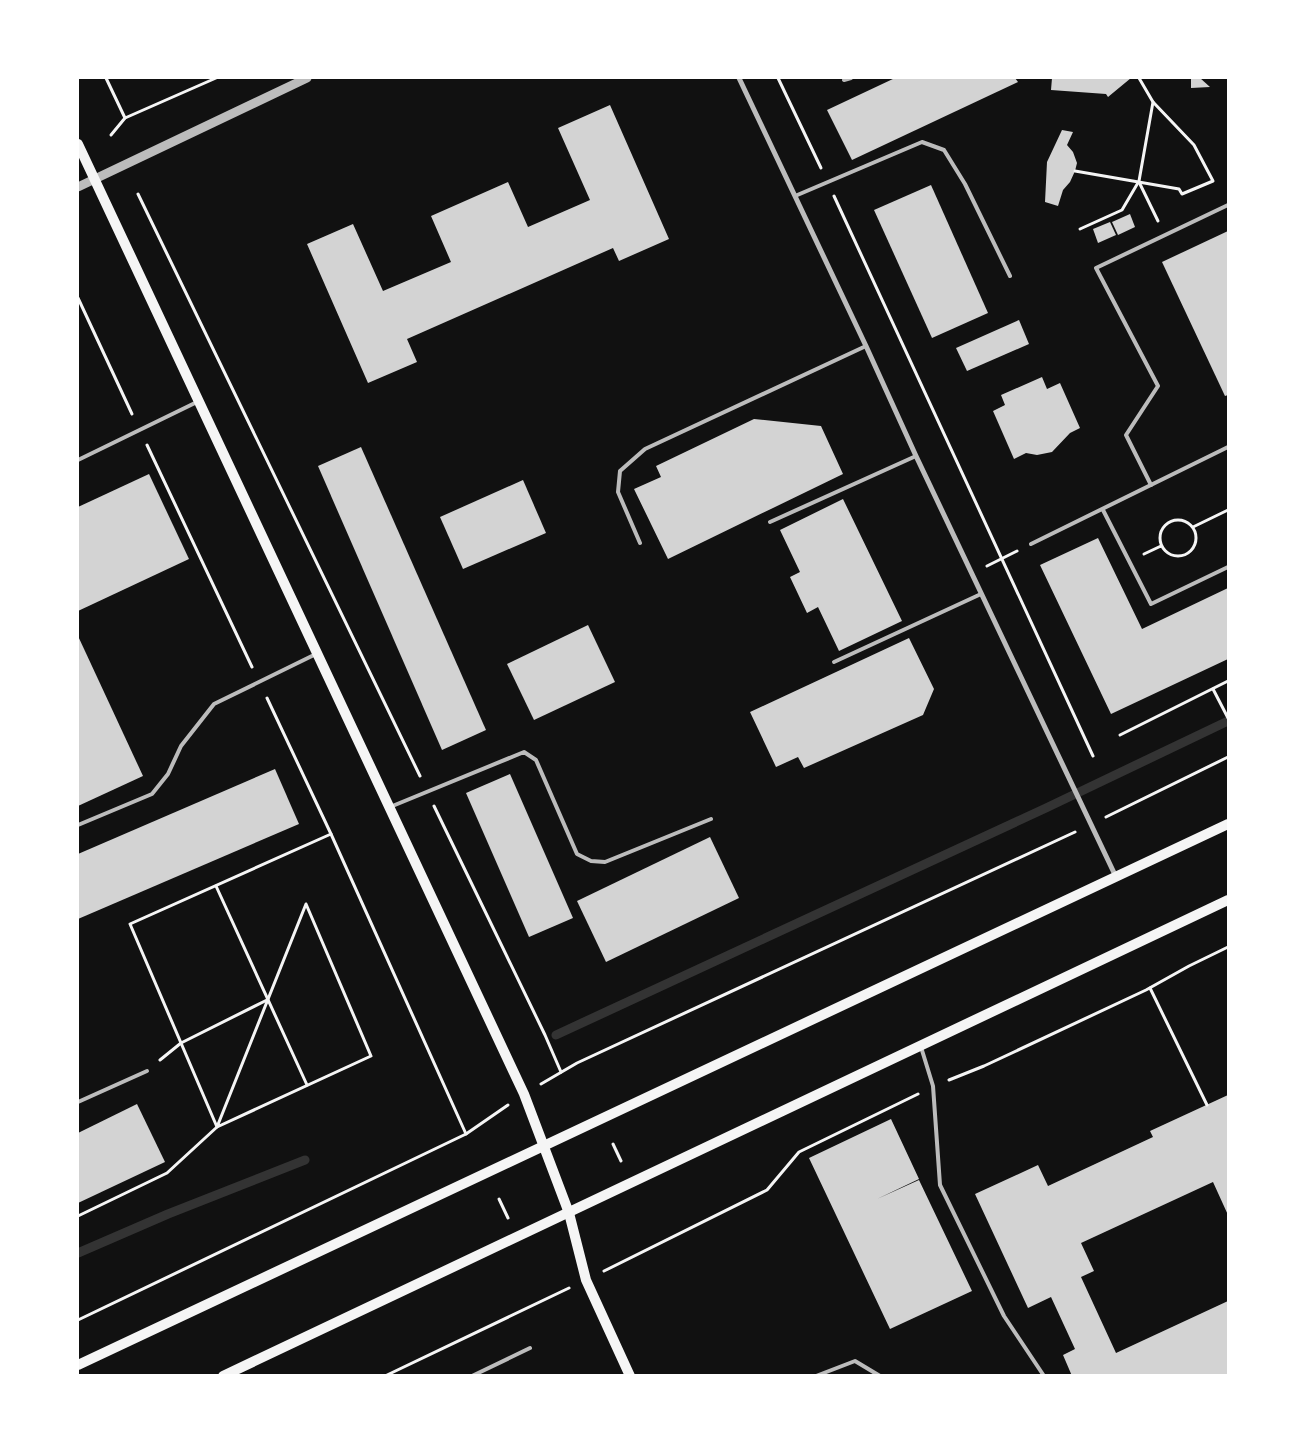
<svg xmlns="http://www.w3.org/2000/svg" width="1306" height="1453" font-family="'DejaVu Sans',sans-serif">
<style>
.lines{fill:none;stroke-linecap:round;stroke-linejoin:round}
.stream{stroke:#333;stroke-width:9}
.building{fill:#d3d3d3}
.path{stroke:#f5f5f5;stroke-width:3}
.service{stroke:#bcbcbc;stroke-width:4}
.minor{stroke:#bcbcbc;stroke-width:5}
.tertiary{stroke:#bcbcbc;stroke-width:9}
.secondary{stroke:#f5f5f5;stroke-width:10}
</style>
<rect width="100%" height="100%" fill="#111"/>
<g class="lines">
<g class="stream">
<polyline points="556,1035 1046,808 1228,721"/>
<polyline points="78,1253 168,1214 305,1160"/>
</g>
</g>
<g class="building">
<polygon points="895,78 1015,78 1018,82 852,160 827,110"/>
<polygon points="1052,78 1131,78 1108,97 1106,94 1051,90"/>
<polygon points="1191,78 1200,78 1210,87 1191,88"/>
<polygon points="610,105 669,239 619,261 613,248 407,339 417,362 368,383 307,244 353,224 383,291 451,262 431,216 508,182 528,227 590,200 558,128"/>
<polygon points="1062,130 1073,132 1067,145 1073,152 1077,163 1075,171 1070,182 1063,190 1058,206 1045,202 1047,162"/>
<polygon points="931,185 988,313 932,338 874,210"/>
<polygon points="1130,214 1135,227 1118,235 1112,222"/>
<polygon points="1110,222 1116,235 1098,243 1093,229"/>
<polygon points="1228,231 1228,395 1225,396 1162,262"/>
<polygon points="1019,320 1029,344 967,371 956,348"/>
<polygon points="1042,377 1047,389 1060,383 1080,428 1070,433 1052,452 1037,455 1026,453 1014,459 993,411 1005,405 1001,395"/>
<polygon points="754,419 821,426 843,474 668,559 634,489 661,477 656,466"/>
<polygon points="361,447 486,730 442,750 318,466"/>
<polygon points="149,474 189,559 78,611 78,507"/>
<polygon points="523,480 546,533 463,569 440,517"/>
<polygon points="843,499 902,621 839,651 818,607 807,613 790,577 800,572 780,530"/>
<polygon points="1098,538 1142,629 1228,588 1228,659 1111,714 1040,565"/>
<polygon points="588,625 615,682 534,720 507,664"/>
<polygon points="78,636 143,776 78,806"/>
<polygon points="909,638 934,689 923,715 804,768 798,757 776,767 750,712"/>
<polygon points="275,769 299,824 78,919 78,854"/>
<polygon points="510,774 573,918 529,937 466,793"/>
<polygon points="710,837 739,898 606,962 577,901"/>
<polygon points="1228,1095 1228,1215 1213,1182 1081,1243 1094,1271 1081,1277 1116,1353 1228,1301 1228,1376 1072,1376 1063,1355 1075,1349 1051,1297 1028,1308 975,1194 1038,1165 1048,1186 1153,1137 1150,1131"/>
<polygon points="137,1104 165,1162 78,1203 78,1133"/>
<polygon points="891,1119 919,1179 877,1199 919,1180 972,1291 890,1329 809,1158"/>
</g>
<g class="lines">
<g class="path">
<polyline points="106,78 125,118"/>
<polyline points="778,78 821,168"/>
<polyline points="111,135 125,118 216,78"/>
<polyline points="1075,171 1179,189 1182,194 1213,181 1194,145 1153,102"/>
<polyline points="1139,182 1158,221"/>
<polyline points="138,194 420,776"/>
<polyline points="834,196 1093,756"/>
<polyline points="1080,229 1122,210 1139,181 1153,102 1139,78"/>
<polyline points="78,298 132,414"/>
<polyline points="147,445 252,667"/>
<circle cx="1178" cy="538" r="18"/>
<polyline points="1193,527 1228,510"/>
<polyline points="1144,554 1161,546"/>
<polyline points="987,566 1017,551"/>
<polyline points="1213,689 1228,718"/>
<polyline points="267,698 331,834 466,1134"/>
<polyline points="1120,735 1228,681"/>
<polyline points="434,806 545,1035 561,1072"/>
<polyline points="1106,817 1228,757"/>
<polyline points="216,886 307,1085"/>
<polygon points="306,904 371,1056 217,1127"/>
<polyline points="1150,988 1207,1105"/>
<polyline points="160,1060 181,1043 267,1000"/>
<polyline points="949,1080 984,1066 1146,990 1189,966 1228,947"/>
<polyline points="541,1084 577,1063 1075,832"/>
<polyline points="613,1144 621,1161"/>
<polyline points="499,1199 508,1218"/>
<polyline points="78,1216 167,1173 217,1127 130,924 331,834"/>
<polyline points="604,1271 767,1190 799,1152 918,1094"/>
<polyline points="78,1320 466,1134 508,1105"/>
<polyline points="385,1376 569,1288"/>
</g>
<g class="service">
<polyline points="844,80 851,78"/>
<polyline points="795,196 922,142 944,150 965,184 1010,276"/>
<polyline points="78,460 197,402"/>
<polyline points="1151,485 1126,435 1158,386 1096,268 1228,205"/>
<polyline points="1103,510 1151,604 1228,567"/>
<polyline points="770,522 916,456"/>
<polyline points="640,543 618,492 620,471 645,449 866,346"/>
<polyline points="1031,544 1228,447"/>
<polyline points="834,662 981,594"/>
<polyline points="390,807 524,752 536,760 577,854 591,861 605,862 711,819"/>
<polyline points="78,825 152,794 168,774 181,746 214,704 316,654"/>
<polyline points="921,1047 933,1086 940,1185 1004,1316 1044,1376"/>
<polyline points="78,1102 147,1071"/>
<polyline points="472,1376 530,1348"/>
<polyline points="816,1376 855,1361 880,1376"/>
</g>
<polyline class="minor" points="739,78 866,346 916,456 1116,877"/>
<polyline class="tertiary" points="78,187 307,78"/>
<g class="secondary">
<polyline points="78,144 524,1094 569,1213 586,1280 630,1376"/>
<polyline points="78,1365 1228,824"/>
<polyline points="223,1376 1228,900"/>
</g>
</g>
<rect width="1306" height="1453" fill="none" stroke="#ffffff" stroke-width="158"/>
</svg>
